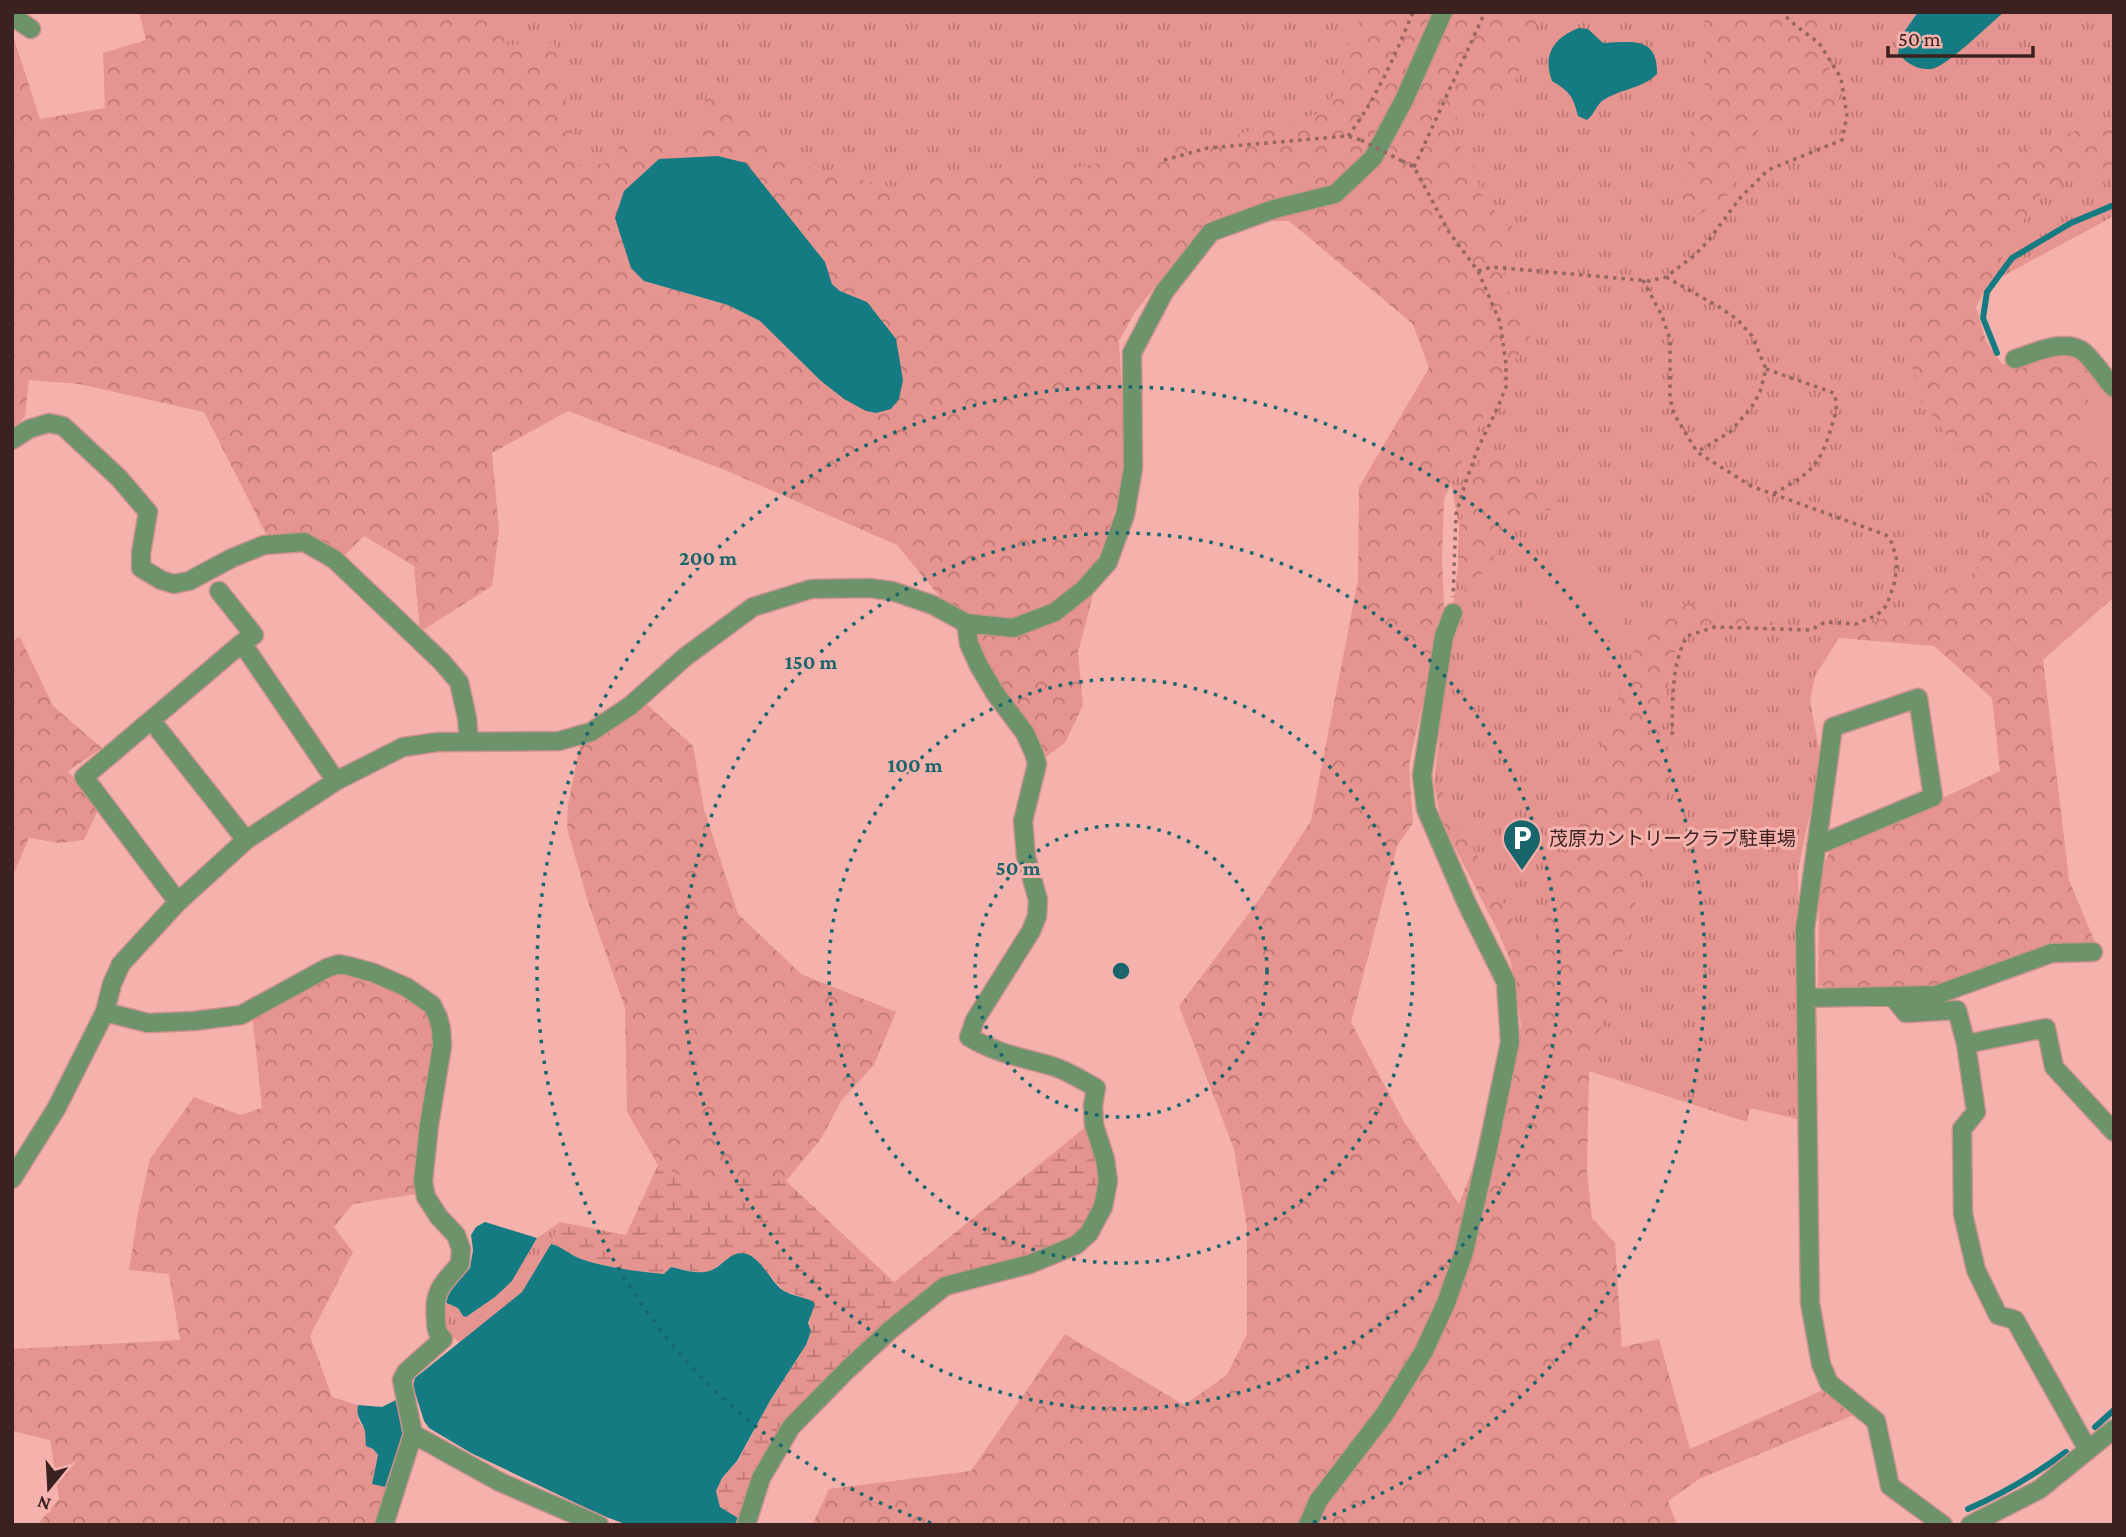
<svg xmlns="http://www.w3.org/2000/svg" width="2126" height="1537" viewBox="0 0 2126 1537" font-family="'Crimson Pro','Noto Sans JP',serif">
	<defs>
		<pattern id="grass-tufts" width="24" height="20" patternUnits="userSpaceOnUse" patternTransform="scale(1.75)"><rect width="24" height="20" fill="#e6948f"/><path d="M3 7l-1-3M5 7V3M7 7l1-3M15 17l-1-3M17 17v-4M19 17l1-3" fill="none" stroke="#bc7874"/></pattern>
		<pattern id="forest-crowns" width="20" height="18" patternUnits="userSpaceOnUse" patternTransform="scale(1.75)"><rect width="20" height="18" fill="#e6948f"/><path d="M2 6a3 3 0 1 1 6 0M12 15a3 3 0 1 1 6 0" fill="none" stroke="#bc7874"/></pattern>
		<pattern id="wetland-marsh" width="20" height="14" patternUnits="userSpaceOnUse" patternTransform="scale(1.75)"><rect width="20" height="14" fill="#e6948f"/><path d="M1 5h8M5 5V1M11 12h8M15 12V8" fill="none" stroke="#bc7874"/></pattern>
	</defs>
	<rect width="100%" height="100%" fill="#f5b2ad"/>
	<path fill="url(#grass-tufts)" d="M453,12H2114V216L1955,302L2049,636L1839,638L1815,676L1810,701L1821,759L1798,871L1802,1120L1750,1108L1747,1122L1589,1071L1441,821L1434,783L1458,563L1459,526L1429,367L1413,324L1290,221L1208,220L620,285Z
		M560,1222L551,1244L522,1292L460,1342L445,1333L442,1301L458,1308L463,1316L466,1317L495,1297L512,1281L537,1238Z"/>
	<path fill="url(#forest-crowns)" fill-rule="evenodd" d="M139,12H503L504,45L554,43L579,166L611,163L620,145L678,139L698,122L712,81L796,164L891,187L987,168L1070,169L1235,135L1321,113L1339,87L1350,34L1367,12H1540L1509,99L1494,115L1472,111L1459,113L1451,133L1475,169L1483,200L1517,231L1501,282L1537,325L1497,389L1444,499L1442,560L1444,609L1409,765L1413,823L1397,846L1351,1022L1403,1120L1459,1204L1517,1052L1521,1025L1511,963L1500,935L1441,821L1434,783L1439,786L1533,956L1632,656L1642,634L1662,616L1685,603L1712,607L1794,627L1706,623L1684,634L1673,656L1658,742L1678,751L1589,1071L1587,1171L1592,1218L1615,1243L1622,1347L1659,1339L1690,1449L1825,1389L1856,1414L1699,1479L1668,1501L1677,1525H812L829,1489L971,1471L1065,1334L1184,1405L1227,1375L1247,1334V1226L1234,1149L1179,1006L1259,900L1311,821L1358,580L1359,487L1429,368L1413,324L1289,221H1208L1135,312L1119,341L1126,466L1078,653L1083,705L1065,743L1043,759L985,664L974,638L897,545L725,470L568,411L492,453L499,530L492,586L420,632L414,566L364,536L343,557L294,533L267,536L204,412L79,384L29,380L25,416L12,432V33L40,119L105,108L103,53L146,40ZM785,211L805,240L825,262L832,284L840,291L867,302L844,399L821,381L760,321L728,305L644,281Z
		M1704,12H1807L1817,20L1839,105L1789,118L1759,130L1737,162L1731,193L1699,215L1680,196L1687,167L1691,128L1707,77Z
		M2114,116V166L2045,188L2015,233L1976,307L1986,341L2002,364L2024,365L2051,357L2081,355L2092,372L2088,401L2078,441L2114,483V597L2043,660L2069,880L2097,947C2028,964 1959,987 1887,991C1865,992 1841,988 1818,986L1819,876L1830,851L2000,771L1992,698L1934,646L1839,638L1942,593L1977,571L1995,523L1980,477L1921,402L1907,344L1898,287V237L1940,203L2016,154Z
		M1484,450L1559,498L1550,510H1533L1522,518L1468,593L1465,591C1448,538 1467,500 1484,450Z
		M20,637L53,706L102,748L68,771L98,810L84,840L60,843L29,838L12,878V641Z
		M643,701L693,746L704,809L738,914L801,974L896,1012L874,1065L841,1101L821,1139L786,1181L749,1178L709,1189L658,1165L627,1112L625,1008L589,905L567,828L568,805L581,740Z
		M344,970L418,998L438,1027L422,1193L353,1204L334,1227L353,1252L310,1336L332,1397L358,1405V1420L365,1430V1442L378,1455L372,1484L389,1488L378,1525H37L59,1499L50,1440L12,1431V1349L180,1340L169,1274L129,1270L138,1213L150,1159L194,1097L240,1115L262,1108L252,1013L309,984Z"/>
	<path fill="url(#wetland-marsh)" d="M1088,1125L1104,1185L1085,1232L1070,1243L945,1280L807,1399L738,1518L720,1507L716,1491L722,1478L738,1461L771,1399L806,1345L812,1301L783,1290L753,1257H729L713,1270L703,1273L671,1267L665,1274C637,1271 608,1268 581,1259C570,1255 563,1247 551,1244L560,1222L626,1235L658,1165L709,1189L749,1177L786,1181L894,1282Z"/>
	<path fill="#e6948f" d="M2092,372L2114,393V483L2078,441L2088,401Z
		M1548,563C1554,564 1559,563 1564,565C1574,569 1618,596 1622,604C1633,625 1613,648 1590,642C1572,637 1545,620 1527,611C1511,592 1530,571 1548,563Z"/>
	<path fill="#157b82" d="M1918,12H2004C1991,23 1944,69 1931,69C1917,70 1906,63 1898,53L1902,35Z
		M1579,28L1588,29L1603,43C1632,42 1658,36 1657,74C1643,88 1622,89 1605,99C1596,104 1595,114 1587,120L1578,116C1573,96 1570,92 1552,81C1542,54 1555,37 1579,28Z
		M718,156L746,163L825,262L832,284L840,291L867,302L896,339L903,380L899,399L891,409L876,413L866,411L844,399L821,381L760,321L728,305L644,281L631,268L615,218L624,191L659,159Z
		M485,1222L537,1238L512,1281L495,1297L466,1317L463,1316L458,1308L442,1301L449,1286L470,1268L473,1250L471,1235L476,1227Z
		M551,1244C563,1247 570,1255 581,1259C608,1268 636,1271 664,1274L671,1267C684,1270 701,1276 714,1269C723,1264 730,1253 742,1253C759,1254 769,1279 781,1289C789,1295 803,1297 812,1301L815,1304L808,1323L811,1331L806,1345L771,1399L737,1461L722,1478L716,1491L720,1507L738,1518L736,1525H628L601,1515L471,1453L429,1428L424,1421L413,1386L415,1378L522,1292Z
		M398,1399L403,1434L385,1487L372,1484L378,1455L373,1449L366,1446C365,1440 366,1433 364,1428C360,1419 356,1416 358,1405L382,1407Z"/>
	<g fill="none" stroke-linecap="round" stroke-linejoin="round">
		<path stroke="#157b82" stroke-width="6" d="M1997,353L1983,318L1987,292L2012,258L2071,223L2114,205
			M2095,1427L2114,1410
			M1968,1509C2005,1493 2033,1476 2066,1452"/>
		<defs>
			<path id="minor" d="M12,16L31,29
				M2015,359C2035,353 2061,339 2081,350C2091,356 2105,379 2114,388
				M12,440L29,429L49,423L63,426L119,478L148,512L141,553V568L161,580L174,584L189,581L232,558L264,545L304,542L334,559L442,662L459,682L467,718L469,741
				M219,591L254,635L242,643
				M159,730L246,840
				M1816,846L1933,797L1918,698L1833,727L1805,929L1810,1303L1821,1364L1829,1383L1876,1421L1890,1486L1943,1525
				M178,902L84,777L242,643L336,781
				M1893,997L1906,1013L1957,1010L1966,1044L1976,1112L1962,1129L1963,1214L1976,1270L1998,1315L2015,1320L2088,1450
				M1806,998L1936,995L2052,953L2093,952
				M105,1012L148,1023L194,1021L241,1015L327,968L339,964L349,966L374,973L406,987L432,1005L438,1017L441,1029L442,1046L429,1125L423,1182L426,1197L439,1217L456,1235L461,1249L460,1264C443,1283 433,1291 436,1318C436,1327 436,1332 443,1339L406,1372L402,1380L413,1434L500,1482L599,1525
				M1966,1044L2046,1028L2054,1067L2114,1132
				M12,1179L56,1109L105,1012L112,984L121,964L178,902L246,840L336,781L403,747L438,742L559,741L591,732L630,706L685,657L753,607L811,589L869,588L892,591L933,605L966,623L1013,628L1055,612L1084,589L1108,562L1125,515L1133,468L1132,353L1164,292L1211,232L1274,209L1335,194L1373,158L1404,100L1443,12
				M384,1525L413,1434
				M746,1525L761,1478L791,1427L847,1370L890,1330L945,1286L1030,1264L1076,1245L1089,1233L1103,1207L1108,1181L1105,1159L1094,1125L1093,1106L1096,1088C1082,1080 1068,1071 1052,1066C1021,1057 997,1054 969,1037L975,1020L1031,931L1037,916L1038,900L1026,857L1023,821L1037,764L1034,753L1025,733L995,693L979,666L969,644L966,623
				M1308,1525L1318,1501L1384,1415L1424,1351L1446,1303L1464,1252L1488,1148L1510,1042L1506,982L1467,904L1426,809L1422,775L1444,636L1453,613
				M1970,1525L2040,1489L2114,1429"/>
		</defs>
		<use href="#minor" stroke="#cc928e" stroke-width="21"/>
		<path stroke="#946664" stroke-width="3.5" stroke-dasharray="3.5 5" stroke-linecap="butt" d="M1348,136C1377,98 1395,55 1413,12
			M1164,160L1208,148L1348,136L1361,140
			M1402,161L1414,167L1449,232L1478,271L1500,322L1506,364V387L1497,409L1478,448L1465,484L1456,514L1453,597
			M1414,167L1485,12
			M1478,271L1492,267L1649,281L1666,277L1695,255L1709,240L1740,198L1768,170L1842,140L1847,116L1841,78L1819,43L1795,25L1781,12
			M1666,277L1719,307L1737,319L1752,336L1766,369L1760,392L1751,408L1730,432L1697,452
			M1643,280L1662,316L1670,339V398L1674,414L1697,452L1751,486L1886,535L1892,543L1897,561L1895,581L1887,605L1877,615L1856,624L1825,622L1811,630L1715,627L1687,636C1670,667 1673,705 1672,740
			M1766,369L1834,393C1838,405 1836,414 1832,425C1819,468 1812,472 1773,494"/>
		<use href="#minor" stroke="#6c936a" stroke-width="18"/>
		<path stroke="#946664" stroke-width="3.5" stroke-dasharray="3.5 5" stroke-linecap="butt" d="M1361,140L1402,161"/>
	</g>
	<g fill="none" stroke="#18666c" stroke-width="3.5" stroke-dasharray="3.5 7">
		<circle cx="1121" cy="971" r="146"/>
		<circle cx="1121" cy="971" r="292"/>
		<circle cx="1121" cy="971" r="438"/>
		<path d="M931 1523A584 584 0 1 1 1311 1523"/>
	</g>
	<defs>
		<symbol id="parking-pin" viewBox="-11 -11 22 30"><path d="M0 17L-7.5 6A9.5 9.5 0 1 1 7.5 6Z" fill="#18666c" stroke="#f5b2ad"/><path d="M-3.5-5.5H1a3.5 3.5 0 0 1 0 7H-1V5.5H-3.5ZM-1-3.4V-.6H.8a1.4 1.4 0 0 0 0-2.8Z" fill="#fff"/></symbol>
	</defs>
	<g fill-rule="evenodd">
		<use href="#parking-pin" x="1500" y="816" width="44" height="60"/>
	</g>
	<g text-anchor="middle" stroke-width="6" stroke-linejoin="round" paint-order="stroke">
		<g font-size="19" fill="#3b2120" stroke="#f5b2ad" text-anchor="start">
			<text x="1549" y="845">茂原カントリークラブ駐車場</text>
		</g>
	</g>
	<circle cx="1121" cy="971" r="10" fill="#18666c" stroke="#f5b2ad" stroke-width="3.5"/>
	<g font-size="21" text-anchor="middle" font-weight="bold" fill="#18666c" stroke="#f5b2ad" stroke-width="6" stroke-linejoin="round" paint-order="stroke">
		<text x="708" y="565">200 m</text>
		<text x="811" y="669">150 m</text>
		<text x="915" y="772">100 m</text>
		<text x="1018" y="875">50 m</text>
	</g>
	<rect width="2126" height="1537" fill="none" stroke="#3b2120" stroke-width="28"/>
	<g transform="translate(49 1488) rotate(198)" stroke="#f5b2ad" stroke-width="5" paint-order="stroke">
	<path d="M0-5L12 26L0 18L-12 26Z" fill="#3b2120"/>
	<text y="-10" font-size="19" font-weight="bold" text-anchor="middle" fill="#3b2120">N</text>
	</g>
	<path d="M1888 46v10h145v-10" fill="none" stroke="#3b2120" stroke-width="3.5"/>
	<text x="1898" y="46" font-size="21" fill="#3b2120" stroke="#f5b2ad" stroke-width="5" paint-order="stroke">50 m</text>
</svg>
